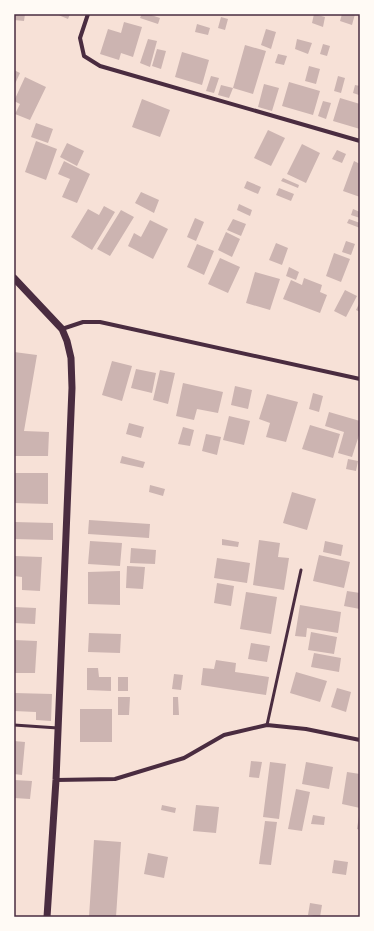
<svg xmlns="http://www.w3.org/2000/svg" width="374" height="931" viewBox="0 0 374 931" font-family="Arial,sans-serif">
	<rect width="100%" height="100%" fill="#f7e1d7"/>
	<path fill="#ccb4b1" d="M14,14H25L24,21L14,20Z
		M56,14H70L68,19Z
		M142,14H148L160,18L158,24L140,18Z
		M314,14L325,17L323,27L312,23Z
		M342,14H355L352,25L340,21Z
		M221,17L228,19L225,30L218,28Z
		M124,22L142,27L133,57L121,53L119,60L100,54L108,29L121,33Z
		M197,24L210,28L208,35L195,32Z
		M266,29L276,32L271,49L261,45Z
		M148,39L157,41L150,67L140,63Z
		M297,39L312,43L308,54L295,49Z
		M323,44L330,46L327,56L320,54Z
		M245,45L266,51L253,94L233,88Z
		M157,49L166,51L161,69L152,66Z
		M182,52L209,60L202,85L175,77Z
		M278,54L287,56L284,65L275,63Z
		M309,66L320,69L316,84L305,81Z
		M14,70L20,73L14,86Z
		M211,76L219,78L214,93L206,91Z
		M338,76L345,78L341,93L334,91Z
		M25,77L46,87L30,120L15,114L20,104L14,101Z
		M289,82L320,91L313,115L282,106Z
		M264,84L279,88L272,111L258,107Z
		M221,85L233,88L229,98L218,95Z
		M355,85L360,86L359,95L353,93Z
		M340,98L360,104V129L333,121Z
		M142,99L170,110L160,137L132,127Z
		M323,101L331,103L326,119L318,116Z
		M36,123L53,129L48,143L31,137Z
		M268,130L285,138L271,166L254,158Z
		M36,141L57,149L46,180L25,172Z
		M67,143L84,151L77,166L60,157Z
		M302,144L320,153L306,183L287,174Z
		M337,150L346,154L342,163L332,159Z
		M64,161L90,174L77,203L62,197L70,179L58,174Z
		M354,161L360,164V197L343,191Z
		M283,178L299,185L298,188L281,181Z
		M247,181L261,187L258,194L244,188Z
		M279,188L294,194L291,201L276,195Z
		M141,192L159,200L154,213L135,203Z
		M239,204L252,210L250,216L237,210Z
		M104,206L115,212L92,250L71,237L88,209L99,215Z
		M353,209L360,212V218L351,215Z
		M121,210L134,217L110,256L97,249Z
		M195,218L204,222L196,241L187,237Z
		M233,219L246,224L241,236L227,230Z
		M349,219L360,223V228L347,223Z
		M150,220L168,229L153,259L128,246L134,233L141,237Z
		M226,232L240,239L232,257L218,250Z
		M346,241L355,244L351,255L342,252Z
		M276,243L288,248L282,265L269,260Z
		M197,244L214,251L204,275L187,267Z
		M334,253L350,259L341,282L326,276Z
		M220,258L240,267L228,293L208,284Z
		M289,267L299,272L296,280L286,276Z
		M255,272L280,279L270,310L246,303Z
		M304,278L322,285L320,292L327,295L320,313L283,299L291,280L302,285Z
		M345,290L357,296L346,317L334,311Z
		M360,302V312L356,310Z
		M14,352L37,355L24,431L49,432L48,456H14Z
		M112,361L132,366L122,401L102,395Z
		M136,369L156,373L152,393L131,388Z
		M160,370L175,373L168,404L153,400Z
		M183,383L223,392L218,413L197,409L194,420L176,416Z
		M235,386L252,390L248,409L231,405Z
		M313,393L323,396L319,412L309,409Z
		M267,394L298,402L286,442L266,437L270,423L259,419Z
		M329,412L360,421V432L352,457L338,453L344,432L325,426Z
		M229,416L250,421L244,445L223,440Z
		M129,423L144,427L141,438L126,434Z
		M310,425L340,434L333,458L302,449Z
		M183,427L194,430L190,446L178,444Z
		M206,434L221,437L217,455L202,451Z
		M122,456L145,462L143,468L120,463Z
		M348,459L358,461L356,471L346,469Z
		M14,473H48V504L14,503Z
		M150,485L165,489L163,496L149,492Z
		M292,492L316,499L307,530L283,523Z
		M89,520L150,524L149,538L88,534Z
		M14,522L53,523V540L14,539Z
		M222,539L239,542L238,547L222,545Z
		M259,540L280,543L278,557L289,558L284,590L253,585Z
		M90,541L122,543L120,566L88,564Z
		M325,541L343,545L341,556L323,552Z
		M131,548L156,550L155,564L130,563Z
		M319,555L350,562L344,588L313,581Z
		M14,556L42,557L40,591L22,590V577L14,576Z
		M217,558L250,563L247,583L214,578Z
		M127,566L145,567L143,589L126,588Z
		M120,571V605L88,604V572Z
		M217,583L234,586L231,606L214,603Z
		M347,591L360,593V609L344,606Z
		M246,592L277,597L271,634L240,629Z
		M300,605L341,612L338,633L307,628L306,637L295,636Z
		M14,607L36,608L35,624L14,623Z
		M311,632L337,637L334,654L308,650Z
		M89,633L121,634L120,653L88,652Z
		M14,640L37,641L35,673H14Z
		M251,643L270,646L267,662L248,659Z
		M314,653L341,658L339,672L311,667Z
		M216,660L236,663L235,672L269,677L266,695L201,685L203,668L214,669Z
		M87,668H98L99,677H111V691L87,690Z
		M296,672L327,681L320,702L290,693Z
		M174,674L183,675L181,690L172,689Z
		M118,677H128V691H118Z
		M337,688L351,692L346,712L331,707Z
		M14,693L52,694L51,721L36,720V712L14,711Z
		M118,697H130L129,715H118Z
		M173,697H178L179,715H173Z
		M80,709H112V742H80Z
		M14,741L25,742L22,775L14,774Z
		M251,761L262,762L259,778L249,777Z
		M270,762L286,764L279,819L263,817Z
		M306,762L333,767L329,789L302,784Z
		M347,772L360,774V808L342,804Z
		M14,780L32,781L30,799L14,798Z
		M296,789L310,792L302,831L288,829Z
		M162,805L176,808L175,813L161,810Z
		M196,805L219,807L216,833L193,831Z
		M313,815L325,817L324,825L311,824Z
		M359,816H360V830L357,829Z
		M265,821L277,822L271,865L259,864Z
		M94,840L121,842L116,917H89Z
		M148,853L168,857L164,878L144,874Z
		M334,860L348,862L346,875L332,873Z
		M310,903L322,905L320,917L308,915Z"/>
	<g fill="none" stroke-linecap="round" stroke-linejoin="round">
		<path stroke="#4a2c40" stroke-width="3" d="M14,725L58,728
			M267,725L301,570"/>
		<path stroke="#4a2c40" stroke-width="4" d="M88,14L80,38L84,56L100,66L360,141
			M62,329L83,322H100L360,379
			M56,780L115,779L184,758L224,735L267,725L306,729L360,740"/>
		<path stroke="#4a2c40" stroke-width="7" d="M14,278L62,329L67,341L71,358L72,388L56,780L47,917"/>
	</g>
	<rect width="374" height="931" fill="none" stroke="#fffaf5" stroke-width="30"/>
	<rect x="15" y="15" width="344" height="901" fill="none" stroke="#4a2c40" stroke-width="1.5"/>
</svg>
